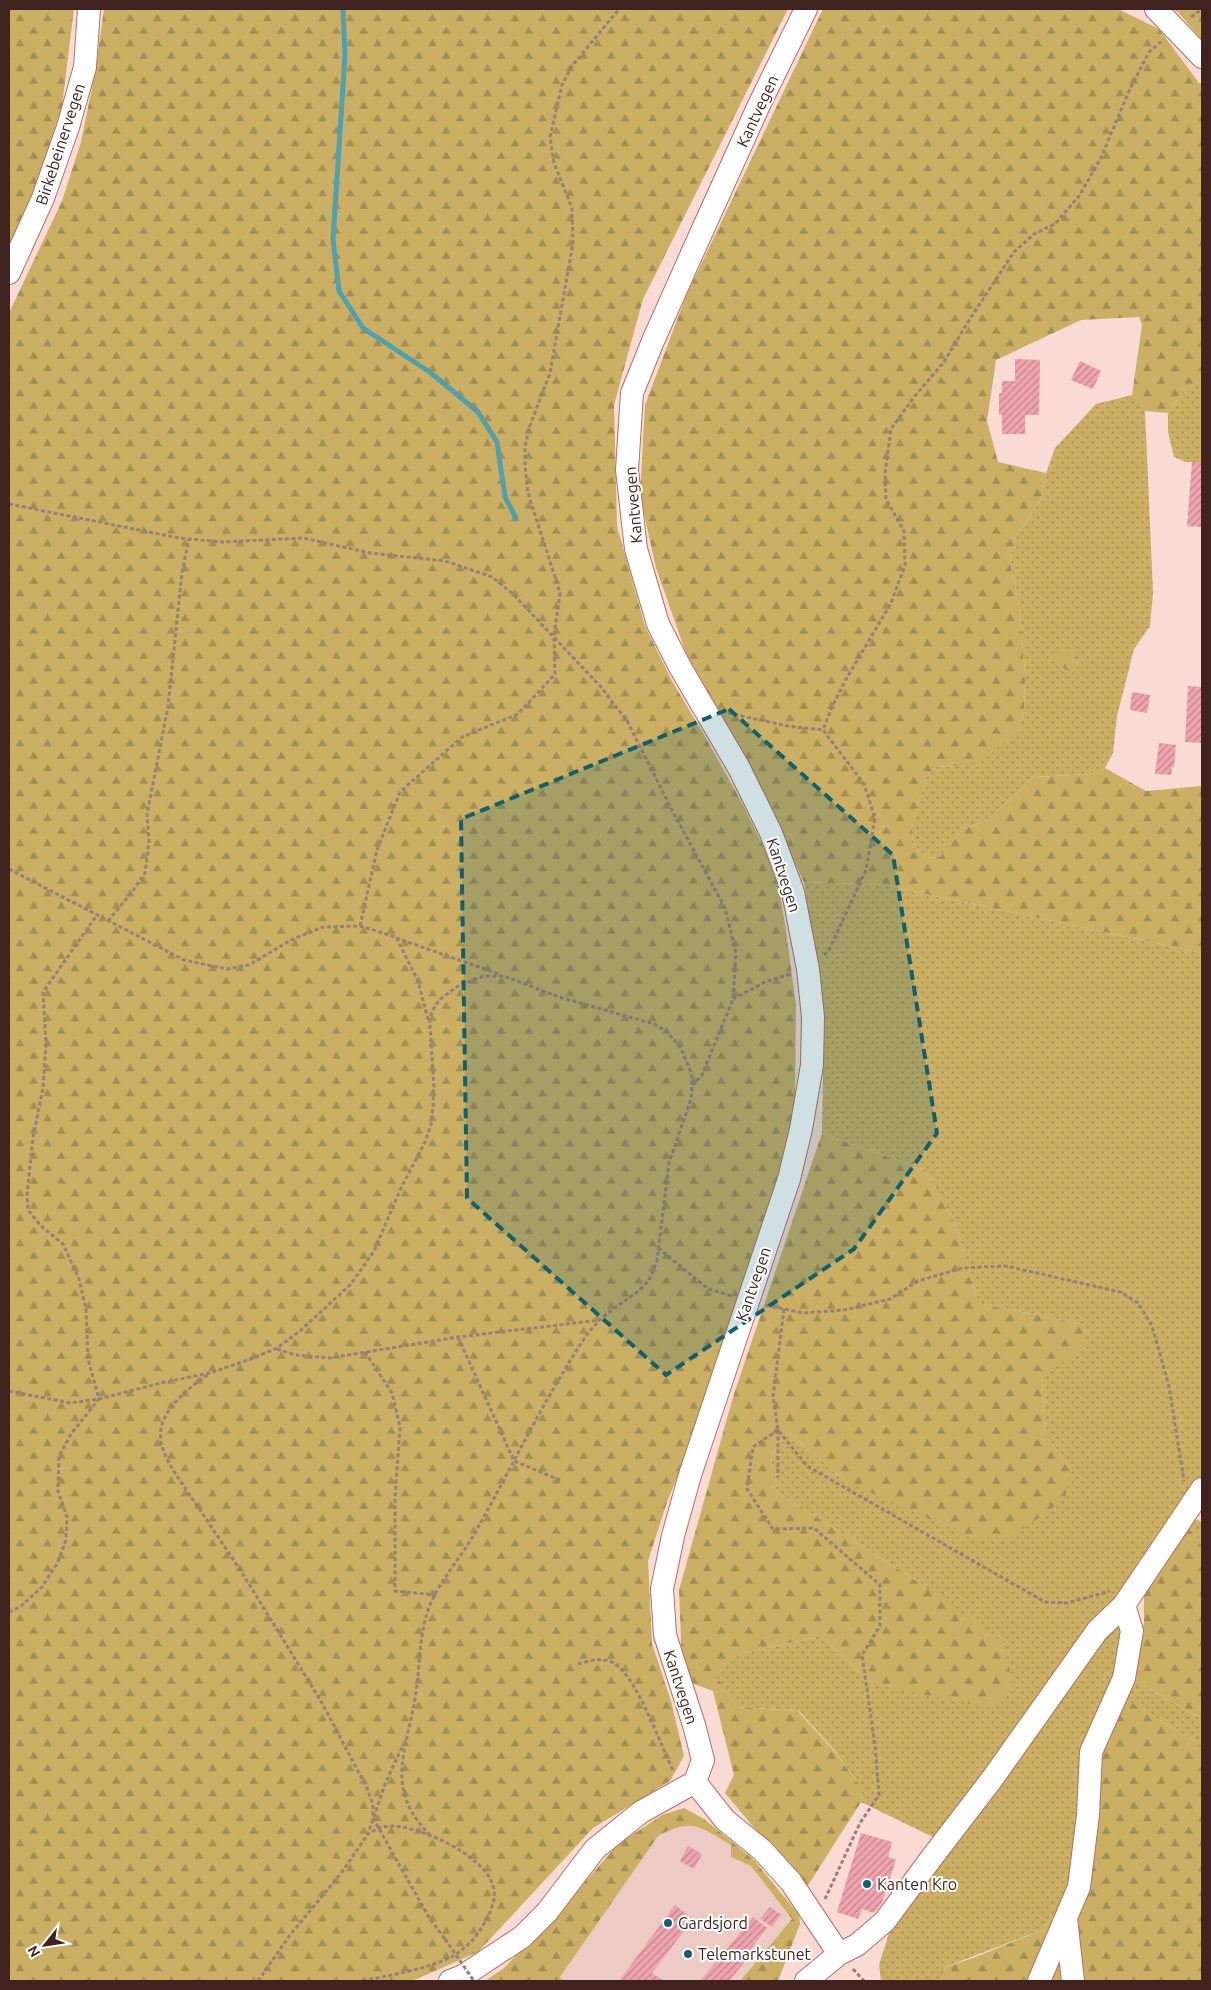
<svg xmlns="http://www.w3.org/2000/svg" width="1211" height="1990" viewBox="0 0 1211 1990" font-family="Ubuntu,sans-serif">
	<defs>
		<pattern id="grass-dots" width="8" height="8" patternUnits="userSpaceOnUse" patternTransform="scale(1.25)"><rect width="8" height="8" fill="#caaf65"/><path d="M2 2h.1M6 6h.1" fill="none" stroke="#a58e53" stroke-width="1.8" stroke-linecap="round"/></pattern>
		<pattern id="forest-firs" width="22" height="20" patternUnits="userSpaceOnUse" patternTransform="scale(1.25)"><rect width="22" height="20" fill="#caaf65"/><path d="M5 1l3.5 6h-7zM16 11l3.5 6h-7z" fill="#a58e53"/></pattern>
		<pattern id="building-hatch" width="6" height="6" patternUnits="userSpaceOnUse" patternTransform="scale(1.25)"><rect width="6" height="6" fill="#eea3ae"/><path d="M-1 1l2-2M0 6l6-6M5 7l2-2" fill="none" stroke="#c2848d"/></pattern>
	</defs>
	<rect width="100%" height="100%" fill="#f9dad4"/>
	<path fill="#edcac4" d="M683,1825L701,1827L731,1845V1857L751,1866L792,1919L740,1981H563L560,1977L658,1836L675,1827Z"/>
	<path fill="url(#grass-dots)" d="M1202,381V462H1185L1174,457L1168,432V413L1185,389Z
		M1132,395L1141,401L1145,411L1153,593L1150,626L1134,649L1117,716L1113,753L1105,768L1089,774L1034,777L986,821L963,829L939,858L926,857L912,843L913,821L926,778L936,767L958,766L1018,730L1024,713L1025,676L1020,610L1010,562L1016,535L1029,519L1042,497L1046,473L1055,448L1096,404Z
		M804,882L884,885L1202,953V1481L1126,1593L935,1838L861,1802L862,1788L834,1750L799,1711L737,1707L714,1674L739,1654L821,1636L873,1684L915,1580L774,1490L771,1457L788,1432L844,1480L1071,1469L1045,1435L1042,1374L1086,1325L978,1303L957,1227L925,1170L822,1133L824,1018Z
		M1195,1519L1202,1522V1546L1193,1531L1182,1528Z
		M1119,1623L1124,1627L1075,1879L1057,1911L1042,1930L945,1967L942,1981H881L879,1965L890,1930L1071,1676Z
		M1131,1678L1202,1719V1746L1124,1698Z"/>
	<path fill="url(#forest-firs)" d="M9,9H74L62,106L24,225L9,254Z
		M104,9H788L643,299L614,405L617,526L645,626L672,681L703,733L742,803L765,850L779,889L786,931L796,1005L795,1100L787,1148L695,1434L667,1502L648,1561L652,1644L671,1701L684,1756L670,1781L593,1828L478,1952L412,1981H9V313L62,201L81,142L95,73Z
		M823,9H1118L1159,29L1199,83L1202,84V381L1185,389L1168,413L1145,411L1141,401L1132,395L1142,325L1139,317L1081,320L996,360L987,421L998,462L1046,473L1042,497L1029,519L1016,535L1010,562L1020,610L1025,676L1024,713L1018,730L984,760L958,766L936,767L926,778L913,821L912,843L926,857L939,858L963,829L986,821L1034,777L1089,774L1105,768L1146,791L1202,786V953L884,885L804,882L752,772L686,653L656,568L640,496L645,405L686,296Z
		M1173,9H1202V40L1178,12Z
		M1059,649L1074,651L1079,665L1072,673L1060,666L1054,656Z
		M822,1133L925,1170L957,1227L978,1303L1086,1325L1087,1347L1042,1375L1045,1435L1071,1469L1065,1499L1010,1538H971L844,1480L788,1432L771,1457L774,1490L915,1580L1004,1643L1013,1686L990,1708L873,1684L821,1636L739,1654L715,1674L737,1707L798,1711L834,1751L862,1788L861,1802L807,1887L790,1871L725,1793L734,1775L713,1691L689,1682L682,1664L679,1590L733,1397Z
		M1182,1528L1193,1531L1202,1546V1719L1131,1678L1144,1623V1587Z
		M1124,1698L1202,1746V1981H942L945,1967L973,1958L1042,1930L1057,1911L1078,1907L1100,1753Z
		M684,1808L704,1819L754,1860L799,1915L800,1924L778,1981H740L792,1919L751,1866L731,1857V1845C700,1827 693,1817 658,1836L560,1977L563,1981H485L504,1968L565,1905L617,1845L662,1815Z"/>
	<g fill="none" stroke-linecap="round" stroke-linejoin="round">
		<path stroke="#51a0ac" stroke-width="5" d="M343,9L345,55L333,239L339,291L363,328L431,373L478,412L497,442L505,497L516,518"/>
	</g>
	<path fill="url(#building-hatch)" d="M1015,359L1040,360L1039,415H1025V434H1002V415H999V393H1002V381H1015Z
		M1080,361L1101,371L1093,389L1071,380Z
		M1192,462H1202V527L1187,526Z
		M1188,686L1202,687V743L1185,742Z
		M1132,692L1150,695L1147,713L1130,710Z
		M1159,743L1176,745L1174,767H1172L1171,775L1155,774Z
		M861,1833L892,1842L888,1857L896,1860L882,1903L874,1913L862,1909L858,1919L837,1912Z
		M688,1846L702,1854L694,1869L680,1861Z
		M675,1905L693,1919L652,1973L664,1981H619Z
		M770,1907L781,1915L772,1927L760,1919Z
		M753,1917L767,1928L745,1957L747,1959L729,1981H700Z"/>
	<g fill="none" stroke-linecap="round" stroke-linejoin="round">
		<defs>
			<path id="minor" d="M1156,9L1202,57
				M9,273L43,198L68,127L85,67L89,9
				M695,1782L725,1820L762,1850L791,1882L839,1954L806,1981
				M1066,1918L1073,1981
				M839,1954L857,1945L885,1921L933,1856L992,1779L1097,1631L1124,1605L1202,1489
				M450,1981L463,1976L522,1937L547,1912L595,1849L641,1812L695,1782L703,1760L694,1725L665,1635L662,1589L673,1536L690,1475L789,1179L801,1129L812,1065L813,1017L808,969L793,892L771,833L739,768L680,667L658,624L636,549L627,470L632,393L653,341L698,240L759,105L806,9
				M1039,1981L1079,1887L1088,1815L1091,1752L1124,1678L1132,1631L1124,1605"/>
		</defs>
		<use href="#minor" stroke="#b46f64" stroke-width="24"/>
		<path stroke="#9c7e79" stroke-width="3" stroke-dasharray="4 2.5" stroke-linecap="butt" d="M1191,17L1202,9
			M9,504L179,538L222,542L303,538L370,553L445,561L492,577L513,594L601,687L627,721L674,814L725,908L736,953L733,999L702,1075L693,1085
			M728,713L788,726L823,730
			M9,869L184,960L227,969L249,965L291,940L323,927L360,926L396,937L418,981L429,1023
			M108,921L132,892L145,873L149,842L147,814L168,707L182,572L189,539
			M360,926L377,850L400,792L462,737L518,714L555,674L554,636L560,593L528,493L525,465V447L529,428L550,373L573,243L572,208L554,163L550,137L562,85L572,66L619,9
			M396,938L499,974
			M824,955L829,950L866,870L875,818L864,784L823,730L832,707L845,681L891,603L905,565L904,531L886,499L885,473L891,429L914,397L944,362L966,325L1014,252L1034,234L1055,224L1079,196L1101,158L1129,91L1149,52L1161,42
			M733,999L767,981L791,974
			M658,1248L707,1288L731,1296
			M766,1305L803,1313L844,1310L890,1299L918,1281L962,1268L1006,1266L1120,1292L1138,1303L1152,1326L1169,1386L1184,1481
			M784,1309L773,1396L778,1430L807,1466L1045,1602L1067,1603L1110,1591
			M458,1337L514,1461L560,1480
			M277,1349L295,1355L330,1358L458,1337L600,1320
			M365,1352L392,1393L400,1427L395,1498V1591L436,1595
			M207,1375C187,1390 156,1412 161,1442C163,1452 168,1461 173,1470L241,1571L322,1703L367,1788L373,1805V1818L406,1877L430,1919L445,1939
			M9,1391L70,1403L99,1399L165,1382L210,1373L251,1359L277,1348L301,1330L351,1284L374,1251L401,1188L425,1142L431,1125L433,1107L434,1087L430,1027V1017L434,1008L439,1000L458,986L484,976H504L559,997L654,1024L666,1031L681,1048L691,1072L692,1086L691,1099L669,1163L657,1261C654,1268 652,1275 648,1281C641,1291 628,1298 619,1305C606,1313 595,1324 586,1336C544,1399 512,1467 475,1533C460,1559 438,1582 428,1610C419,1637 420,1665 416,1692C408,1749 382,1788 431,1836
			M778,1430L753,1447L747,1489L773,1529L814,1528L880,1585V1626L862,1655L875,1745L879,1795L860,1823L825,1899
			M778,1430V1477
			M9,1612L20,1607L42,1587L58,1562L66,1540L67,1517L58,1491L59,1456L71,1434L99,1399L88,1359L86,1309L79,1279L63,1244L40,1225L28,1210L27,1194L33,1138L43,1088L46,1044L43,992L97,915
			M578,1664C588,1661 599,1658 609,1661C635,1668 661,1748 674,1772
			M853,1969L864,1981
			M258,1981L290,1935L342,1872L368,1834L385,1784L403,1745
			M363,1981C389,1975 428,1969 451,1957C466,1949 477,1937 485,1922C491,1911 497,1898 493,1886C485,1855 418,1825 389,1826C380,1827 375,1830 368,1834"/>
		<use href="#minor" stroke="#fff" stroke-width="22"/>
		<path stroke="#9c7e79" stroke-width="3" stroke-dasharray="4 2.5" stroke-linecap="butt" d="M445,1939L474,1981"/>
	</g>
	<path fill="#13606c" fill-opacity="0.2" stroke="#13606c" stroke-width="4" stroke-dasharray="10 6" stroke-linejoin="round" d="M729,709L893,855L937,1133L854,1249L666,1375L467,1198L461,819Z"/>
	<g fill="#13606c" stroke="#fff" stroke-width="2">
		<circle cx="867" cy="1884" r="5"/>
		<circle cx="668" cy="1923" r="5"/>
		<circle cx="688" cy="1954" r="5"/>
	</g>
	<g text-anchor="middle" stroke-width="4" stroke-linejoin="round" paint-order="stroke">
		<g font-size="16" fill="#40231e" stroke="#fff">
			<text transform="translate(757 111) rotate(-65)" y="6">Kantvegen</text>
			<text transform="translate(60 144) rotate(-72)" y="6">Birkebeinervegen</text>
			<text transform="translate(633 505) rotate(-95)" y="6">Kantvegen</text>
			<text transform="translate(784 875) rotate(72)" y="6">Kantvegen</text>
			<text transform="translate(753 1284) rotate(-71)" y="6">Kantvegen</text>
			<text transform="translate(681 1687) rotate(72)" y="6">Kantvegen</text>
		</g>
		<g font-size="16" fill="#40231e" stroke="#fff" text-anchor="start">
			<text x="877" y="1890">Kanten Kro</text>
			<text x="678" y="1929">Gardsjord</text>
			<text x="698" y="1960">Telemarkstunet</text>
		</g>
	</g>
	<rect width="1211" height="1990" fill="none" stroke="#40231e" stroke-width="20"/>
	<g transform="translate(45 1945) rotate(240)" stroke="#ffffff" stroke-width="4" paint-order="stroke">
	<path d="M0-4L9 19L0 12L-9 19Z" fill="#40231e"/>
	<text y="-8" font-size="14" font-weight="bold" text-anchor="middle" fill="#40231e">N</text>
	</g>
</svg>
